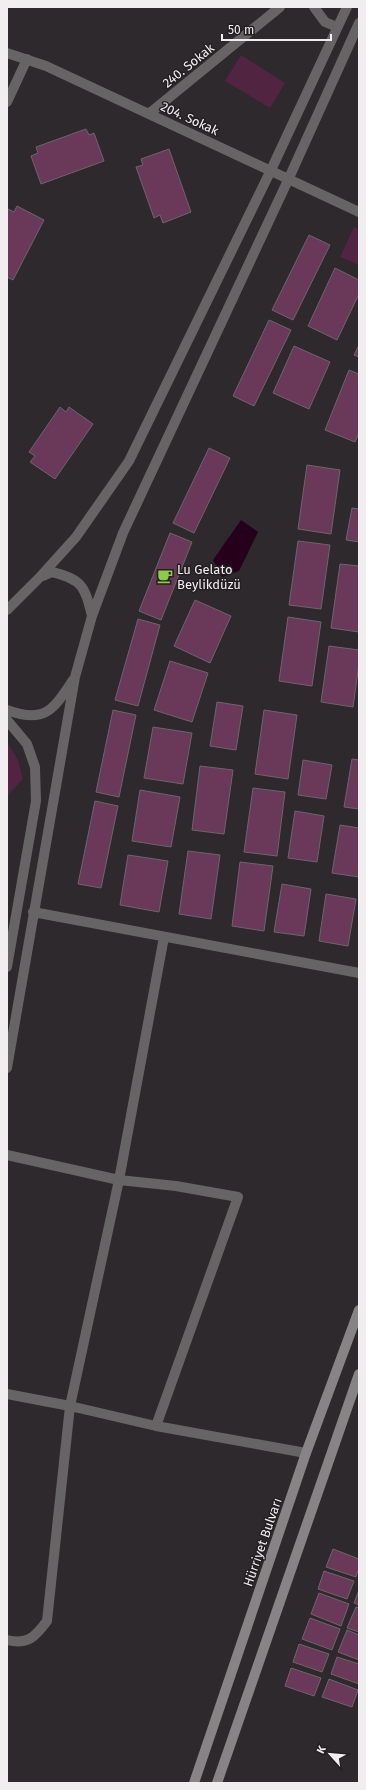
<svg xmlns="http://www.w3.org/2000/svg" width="366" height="1790" viewBox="0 0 366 1790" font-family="'Fira Sans',sans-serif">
	<rect width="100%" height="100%" fill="#2d292c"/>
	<path fill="#512442" d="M241,55L285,83L270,108L225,81Z
		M354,227L359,229V265L340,257Z
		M7,742L18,760L23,779L9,794L7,798Z"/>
	<path fill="#26001b" d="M241,520L258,532L239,571L222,577L213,560Z"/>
	<path fill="#6a3959" stroke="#6b6668" d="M86,129L89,135L94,133L104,161L41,184L31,156L38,153L36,147Z
		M169,149L191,212L163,223L160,215L154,218L136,167L143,165L141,159Z
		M17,206L44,220L13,280L7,277V211L8,209L14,212Z
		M309,235L330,245L293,320L272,310Z
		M335,268L359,280V294L337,340L308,326Z
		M269,320L291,330L254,406L233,396Z
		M359,345V357L354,355Z
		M294,346L330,362L309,409L273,393Z
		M349,370L359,374V433L355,442L325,430Z
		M60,407L66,412L69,407L93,424L55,479L30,462L35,456L29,452Z
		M209,448L230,458L194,533L173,523Z
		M307,465L340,470L331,534L298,529Z
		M352,508L359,509V542L346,540Z
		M170,533L192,542L161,620L139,611Z
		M298,541L330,545L321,609L289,605Z
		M340,564L359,566V632L331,628Z
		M195,600L231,616L210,663L174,646Z
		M288,617L321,622L312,686L279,681Z
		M138,619L160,625L138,706L115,700Z
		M329,646L359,650V664L353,707L321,702Z
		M170,661L208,673L192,722L154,710Z
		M217,702L243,706L236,750L210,746Z
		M113,710L136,715L119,797L96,792Z
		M264,710L297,715L288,779L255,774Z
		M153,727L192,733L183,784L144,778Z
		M352,759L359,760V809L344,807Z
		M303,760L332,765L326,799L298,795Z
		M200,766L233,770L224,834L192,830Z
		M253,788L285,792L277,856L244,852Z
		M140,790L180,797L171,847L132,841Z
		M95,801L118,806L101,888L78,884Z
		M295,811L324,816L317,862L288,858Z
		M340,825L359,828V877L332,873Z
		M188,851L220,855L211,919L179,914Z
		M128,855L168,861L159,912L120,905Z
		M240,862L273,866L264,931L232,926Z
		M282,884L311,889L304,936L274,932Z
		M326,894L356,899L348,946L319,941Z
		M333,1549L359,1559V1568L356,1577L326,1567Z
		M324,1571L354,1581L347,1599L318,1589Z
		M359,1590V1605L354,1603Z
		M319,1593L349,1604L341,1626L311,1614Z
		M356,1607L359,1608V1632L347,1628Z
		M310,1618L340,1629L332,1650L302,1639Z
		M347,1630L359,1635V1660L338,1652Z
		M299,1644L329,1654L322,1672L293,1662Z
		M337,1657L359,1664V1684L331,1674Z
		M291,1668L321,1678L314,1696L285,1686Z
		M329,1679L358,1690L352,1707L322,1697Z"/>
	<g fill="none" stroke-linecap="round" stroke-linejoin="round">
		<path stroke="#666465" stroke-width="10" d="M314,7L325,22L337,27
			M7,102L27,59
			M150,113L280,7
			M33,912L359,973
			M7,1155L119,1180L70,1406L47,1621C35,1637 28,1645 7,1640
			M7,1394L70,1406L156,1426L306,1453
			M156,1426L238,1197L176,1186L119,1180L164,937"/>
		<path stroke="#666465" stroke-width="10" d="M7,53L46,66L359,212
			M43,576L52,572C83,579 85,588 92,616
			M7,610L39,578L76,537L129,461L271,170L347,7
			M7,710C45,724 53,710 73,680
			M7,720L27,744L35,767L36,801L7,967
			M7,1068L75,677L92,616L123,533L289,178L359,23"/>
		<path stroke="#878486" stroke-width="10" d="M194,1783L306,1453L359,1310
			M217,1783L359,1374"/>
	</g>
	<defs>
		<symbol id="cafe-bare" viewBox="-9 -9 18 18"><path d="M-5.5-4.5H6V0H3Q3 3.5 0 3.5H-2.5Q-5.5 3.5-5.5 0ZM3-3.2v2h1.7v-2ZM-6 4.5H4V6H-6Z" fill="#8bce46" stroke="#241f22" stroke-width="2.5" paint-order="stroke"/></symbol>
	</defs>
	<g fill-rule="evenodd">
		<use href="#cafe-bare" x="154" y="565" width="22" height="22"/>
	</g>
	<g text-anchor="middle" stroke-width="3" stroke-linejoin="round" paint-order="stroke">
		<g font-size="13" fill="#f1eef0" stroke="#241f22">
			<text transform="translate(188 65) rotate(-39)" y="5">240. Sokak</text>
			<text transform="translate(190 118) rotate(25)" y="5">204. Sokak</text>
			<text transform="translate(262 1542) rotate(-71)" y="5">Hürriyet Bulvarı</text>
		</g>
		<g font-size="13" fill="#f1eef0" stroke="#241f22" text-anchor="start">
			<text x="177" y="574">Lu Gelato<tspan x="177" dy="15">Beylikdüzü</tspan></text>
		</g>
	</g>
	<rect width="366" height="1790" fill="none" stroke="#f1eef0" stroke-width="16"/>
	<g transform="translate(330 1754) rotate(297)" stroke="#241f22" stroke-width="3" paint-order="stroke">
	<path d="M0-3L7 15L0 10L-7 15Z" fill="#f1eef0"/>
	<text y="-6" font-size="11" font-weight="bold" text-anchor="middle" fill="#f1eef0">K</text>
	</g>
	<path d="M222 34v6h109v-6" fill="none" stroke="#f1eef0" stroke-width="2"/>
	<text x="228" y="34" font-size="12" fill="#f1eef0" stroke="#241f22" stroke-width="3" paint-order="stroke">50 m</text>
</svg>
